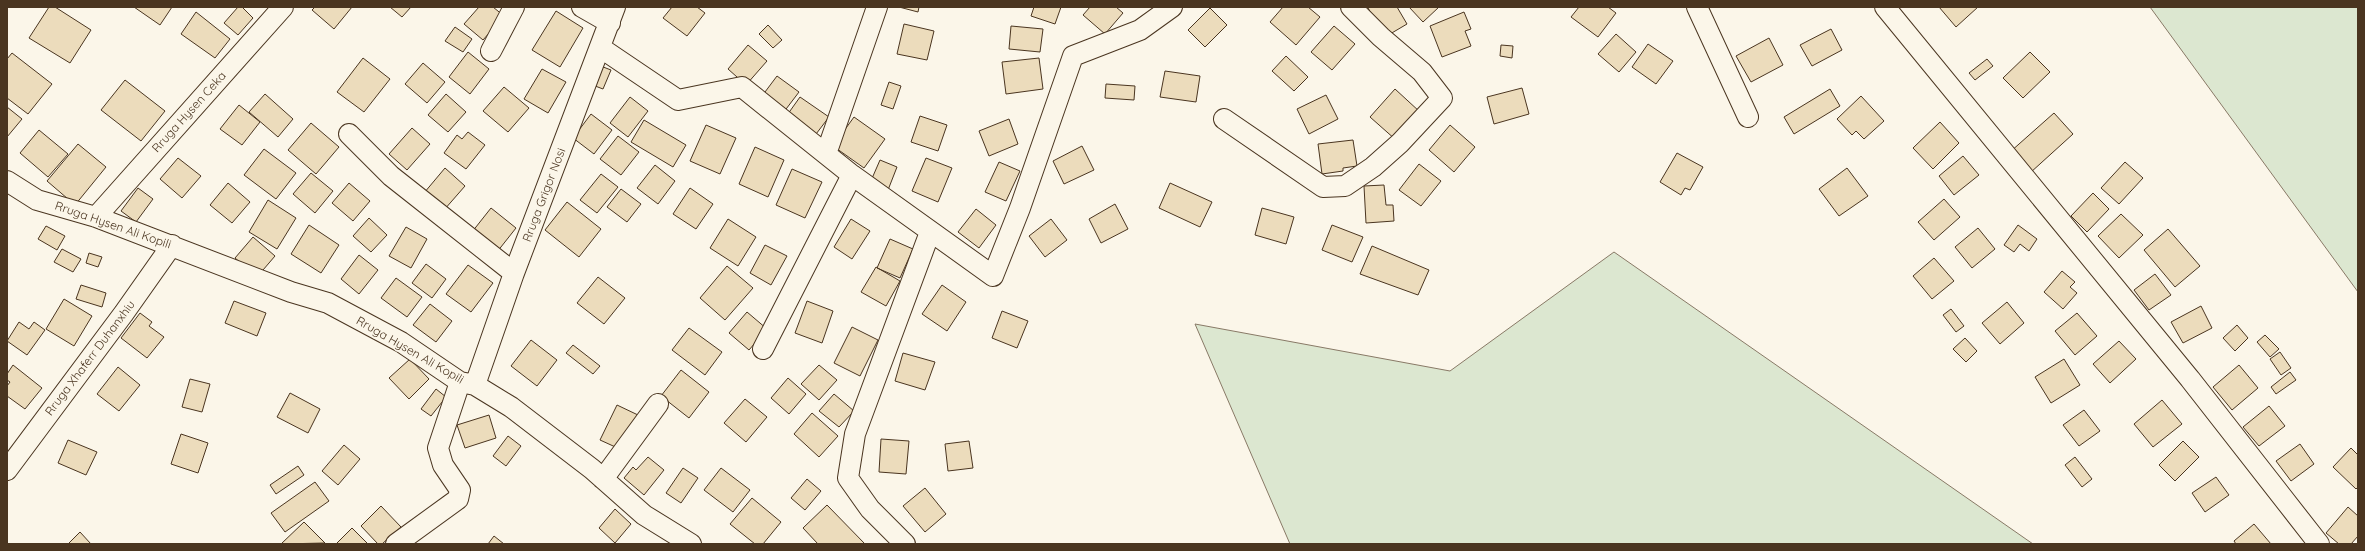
<svg xmlns="http://www.w3.org/2000/svg" width="2365" height="551" viewBox="0 0 2365 551" font-family="Quicksand,sans-serif">
	<rect width="100%" height="100%" fill="#fbf6e9"/>
	<path fill="#dce7d0" stroke="#887966" d="M2150,7H2358V292Z
		M1614,252L2033,544H1290L1195,324L1450,371Z"/>
	<path fill="#ecdcbc" stroke="#4a3520" d="M49,7H55L91,30L70,63L29,38Z
		M134,7H172L160,25Z
		M238,7H242L253,18L238,35L224,23Z
		M315,7H352L334,29L312,10Z
		M390,7H411L402,17Z
		M479,7H493L504,16L483,40L464,24Z
		M672,7H697L705,13L687,36L663,18Z
		M899,7H919L918,12Z
		M1034,7H1061L1055,24L1031,16Z
		M1090,7H1116L1123,13L1105,34L1083,15Z
		M1283,7H1308L1320,17L1296,45L1270,22Z
		M1369,7H1397L1407,24L1385,37L1368,8Z
		M1409,7H1439L1423,22Z
		M1579,7H1608L1616,13L1598,37L1571,17Z
		M1939,7H1978L1956,27Z
		M1210,8L1227,25L1205,47L1188,30Z
		M556,11L583,28L560,67L532,50Z
		M196,12L230,39L215,58L181,34Z
		M1464,12L1471,29L1465,31L1471,46L1442,57L1430,26Z
		M904,24L934,31L927,60L897,54Z
		M768,25L782,40L773,48L759,34Z
		M1011,26L1043,29L1040,52L1009,49Z
		M1334,26L1355,44L1332,70L1311,52Z
		M455,27L472,39L463,52L445,41Z
		M1831,29L1842,50L1812,66L1800,45Z
		M1616,34L1636,52L1619,72L1598,54Z
		M1769,38L1783,65L1751,82L1736,56Z
		M1648,44L1673,61L1656,84L1632,67Z
		M748,45L767,61L746,85L728,69Z
		M1501,45L1513,46L1512,58L1500,56Z
		M468,52L489,69L470,94L449,77Z
		M2030,52L2050,72L2023,98L2003,78Z
		M12,53L52,84L28,114L7,98V59Z
		M1286,56L1308,77L1294,91L1272,71Z
		M363,58L390,79L364,112L337,92Z
		M1039,58L1043,89L1006,94L1002,62Z
		M1987,59L1993,66L1975,80L1969,73Z
		M423,63L445,82L427,103L405,84Z
		M598,65L611,70L603,89L590,84Z
		M542,69L566,82L548,113L524,99Z
		M1165,71L1200,76L1196,102L1160,97Z
		M777,76L799,92L780,117L759,100Z
		M125,80L165,111L141,141L101,110Z
		M889,82L901,86L893,109L881,105Z
		M1106,84L1135,86L1134,100L1105,98Z
		M504,87L529,108L508,132L483,111Z
		M1522,88L1529,114L1494,124L1487,97Z
		M1395,89L1420,112L1396,140L1370,117Z
		M1830,89L1840,106L1794,134L1784,117Z
		M265,94L293,119L278,137L249,112Z
		M446,94L466,112L448,132L428,115Z
		M1326,95L1338,119L1309,134L1297,109Z
		M1861,96L1884,121L1864,139L1856,131L1852,135L1837,119Z
		M630,97L648,111L628,137L610,123Z
		M800,97L829,117L813,138L785,118Z
		M239,105L260,122L242,145L220,129Z
		M7,107L22,119L7,137Z
		M2054,113L2073,134L2030,173L2010,152Z
		M591,114L612,130L594,154L573,138Z
		M920,116L947,125L938,151L911,142Z
		M854,117L885,139L864,168L833,146Z
		M1009,119L1018,144L989,156L979,131Z
		M644,120L686,145L673,167L631,142Z
		M1940,122L1959,143L1933,169L1913,148Z
		M311,123L339,147L316,174L288,150Z
		M706,125L736,138L720,174L690,161Z
		M1450,125L1475,147L1454,172L1429,150Z
		M412,128L430,144L407,170L389,154Z
		M39,130L68,154L48,177L20,153Z
		M468,132L485,145L466,169L444,153L457,135L462,139Z
		M618,136L639,152L621,175L600,159Z
		M1353,140L1357,166L1343,168V171L1322,174L1318,144Z
		M78,144L106,167L75,205L47,181Z
		M1082,146L1094,170L1064,184L1053,161Z
		M755,147L784,160L768,197L739,184Z
		M264,149L296,173L276,199L244,175Z
		M1677,153L1703,167L1690,190L1685,188L1681,195L1660,182Z
		M1963,156L1979,175L1954,195L1939,176Z
		M178,158L201,176L182,198L160,179Z
		M926,158L952,168L938,202L912,191Z
		M880,160L897,167L888,190L870,183Z
		M999,162L1020,171L1006,201L985,192Z
		M2125,162L2143,178L2119,204L2101,188Z
		M1419,164L1441,181L1421,206L1399,190Z
		M655,165L675,181L658,204L637,188Z
		M445,168L465,186L444,210L424,193Z
		M1847,168L1868,196L1839,216L1819,189Z
		M792,169L822,182L805,218L776,205Z
		M311,173L333,191L315,213L293,194Z
		M601,174L618,187L597,213L580,200Z
		M228,183L250,202L232,223L210,205Z
		M349,183L370,201L353,221L332,203Z
		M1170,183L1212,202L1200,227L1159,208Z
		M1384,185L1386,205H1393L1394,221L1366,223L1364,186Z
		M138,188L153,199L136,222L121,211Z
		M690,188L713,204L696,229L673,214Z
		M621,189L641,204L627,222L607,207Z
		M2093,193L2109,209L2087,232L2071,216Z
		M1944,199L1960,217L1934,240L1918,222Z
		M268,200L296,218L277,249L249,232Z
		M567,202L601,229L579,257L545,230Z
		M1115,204L1128,229L1101,243L1089,219Z
		M491,208L516,228L497,252L472,232Z
		M1262,208L1294,217L1286,244L1255,235Z
		M976,209L996,225L979,248L958,232Z
		M2121,214L2143,235L2119,258L2098,236Z
		M369,218L387,235L371,252L353,236Z
		M728,219L756,237L738,266L710,248Z
		M851,219L870,231L852,259L834,247Z
		M1051,219L1067,240L1045,257L1029,236Z
		M309,225L339,245L321,273L291,254Z
		M1332,225L1363,237L1352,262L1322,250Z
		M2018,225L2037,239L2029,251L2020,244L2014,252L2004,245Z
		M46,226L65,236L57,250L38,239Z
		M406,227L427,239L411,268L389,256Z
		M1978,228L1995,249L1972,268L1955,247Z
		M2168,229L2200,266L2175,287L2144,250Z
		M253,237L275,256L257,277L235,258Z
		M890,239L913,249L900,278L877,268Z
		M765,245L787,256L771,285L750,273Z
		M1372,246L1429,270L1418,295L1360,274Z
		M62,249L81,259L73,272L54,262Z
		M89,253L102,257L98,267L86,263Z
		M359,255L378,270L359,294L341,279Z
		M1934,258L1954,281L1932,299L1913,276Z
		M426,264L446,279L432,298L412,283Z
		M468,265L493,283L471,312L446,294Z
		M727,266L753,288L725,320L700,298Z
		M876,267L900,281L886,306L861,292Z
		M2062,271L2075,282L2070,287L2077,293L2063,309L2044,292Z
		M2155,274L2171,295L2149,310L2134,290Z
		M598,277L625,298L604,324L577,303Z
		M396,278L422,297L407,317L381,298Z
		M81,285L106,293L102,307L76,299Z
		M942,285L966,302L947,331L922,314Z
		M64,299L92,316L74,346L46,329Z
		M234,301L266,313L257,336L225,323Z
		M807,301L833,311L822,343L795,333Z
		M2007,302L2024,323L2000,344L1982,323Z
		M430,304L452,321L436,342L413,325Z
		M2201,306L2212,328L2183,343L2171,322Z
		M1951,309L1964,326L1956,332L1943,315Z
		M1002,311L1028,321L1017,348L992,338Z
		M747,312L767,329L749,350L729,333Z
		M140,313L152,322L149,326L164,337L147,358L121,338Z
		M2077,313L2097,336L2075,355L2055,331Z
		M19,322L29,329L34,322L45,330L27,355L7,341Z
		M2237,325L2248,338L2235,351L2223,338Z
		M852,327L878,340L860,376L834,363Z
		M689,328L722,352L705,375L672,350Z
		M2265,335L2279,349L2270,357L2257,342Z
		M1965,338L1977,351L1966,362L1953,349Z
		M531,340L557,360L537,386L511,366Z
		M2119,341L2136,359L2110,383L2093,364Z
		M573,345L600,366L593,374L566,353Z
		M2280,352L2291,368L2281,375L2270,359Z
		M903,353L935,362L925,390L895,381Z
		M410,359L429,379L409,399L389,378Z
		M2064,359L2080,385L2051,403L2035,377Z
		M13,365L42,388L25,409L7,396V386L10,382L7,380V374Z
		M819,365L837,380L819,400L801,384Z
		M2239,365L2258,388L2232,410L2213,387Z
		M118,367L140,385L119,411L97,394Z
		M681,370L709,392L689,418L661,396Z
		M2290,372L2296,380L2276,394L2271,387Z
		M788,378L806,394L789,414L771,398Z
		M190,379L210,384L202,412L182,407Z
		M436,389L446,397L431,416L421,409Z
		M290,393L320,409L308,433L277,417Z
		M834,394L854,411L839,427L819,411Z
		M745,399L767,417L746,442L724,423Z
		M2162,400L2182,424L2153,447L2134,424Z
		M617,405L638,415L622,450L600,440Z
		M2269,406L2285,426L2259,446L2243,427Z
		M2084,410L2100,431L2079,446L2063,425Z
		M812,413L838,436L819,457L794,434Z
		M489,415L496,438L465,448L457,425Z
		M181,434L208,443L198,473L171,464Z
		M508,436L521,446L506,466L493,456Z
		M881,439L909,441L906,474L879,472Z
		M68,440L97,452L86,475L58,463Z
		M969,441L973,468L948,471L945,444Z
		M2183,441L2199,457L2175,481L2159,465Z
		M2300,444L2314,464L2291,481L2276,461Z
		M344,445L360,459L338,485L322,471Z
		M2351,448L2358,455V487L2356,489L2333,467Z
		M648,457L664,470L644,495L624,478L633,467L636,470Z
		M2075,457L2092,479L2082,487L2065,465Z
		M298,466L304,475L276,494L270,485Z
		M683,468L698,478L681,503L666,493Z
		M721,468L750,490L733,512L704,490Z
		M2216,477L2229,495L2205,512L2192,493Z
		M807,479L821,491L805,510L791,498Z
		M315,482L329,501L285,532L271,513Z
		M925,488L946,514L925,532L903,506Z
		M752,498L781,522L763,544H755L730,524Z
		M827,505L865,544H818L803,528Z
		M381,506L401,527L382,544H378L361,526Z
		M2348,507L2358,516V536L2351,544H2339L2326,533Z
		M615,509L631,524L615,543L599,528Z
		M304,522L325,543L281,544Z
		M2254,524L2271,544H2236L2234,541Z
		M352,528L368,544H336Z
		M80,532L91,544H68Z
		M494,536L504,544H488Z"/>
	<g fill="none" stroke-linecap="round" stroke-linejoin="round">
		<defs>
			<path id="minor" d="M582,7L610,23
				M1697,7L1748,117
				M1885,7L2190,379L2319,544
				M601,48L678,100L742,87L852,175L993,276L1020,208L1073,56L1140,30L1172,7
				M491,51L514,7
				M1224,119L1323,187L1345,186L1373,167L1400,143L1442,98L1422,72L1381,37L1351,7
				M349,134L391,176L514,273
				M826,154L877,7
				M7,181L37,200L96,217L291,292L328,303L401,342L460,382L475,385L511,407L592,469L644,515L691,544
				M96,217L283,7
				M763,349L852,175
				M475,385L514,273L615,7
				M7,470L124,313L172,245
				M603,479L658,404
				M396,544L458,499L460,490L443,465L438,448L460,382
				M905,544L870,509L848,478L855,434L930,232"/>
		</defs>
		<use href="#minor" stroke="#4a3520" stroke-width="22"/>
		<use href="#minor" stroke="#fbf6e9" stroke-width="20"/>
	</g>
	<g text-anchor="middle" stroke-width="3" stroke-linejoin="round" paint-order="stroke">
		<g font-size="12" fill="#4a3520" stroke="#fbf6e9">
			<text transform="translate(189 112) rotate(-48)" y="4">Rruga Hysen Ceka</text>
			<text transform="translate(544 195) rotate(-69)" y="4">Rruga Grigor Nosi</text>
			<text transform="translate(113 225) rotate(19)" y="4">Rruga Hysen Ali Kopili</text>
			<text transform="translate(410 350) rotate(30)" y="4">Rruga Hysen Ali Kopili</text>
			<text transform="translate(90 358) rotate(-53)" y="4">Rruga Xhaferr Duhanxhiu</text>
		</g>
	</g>
	<rect width="2365" height="551" fill="none" stroke="#4a3520" stroke-width="16"/>
</svg>
